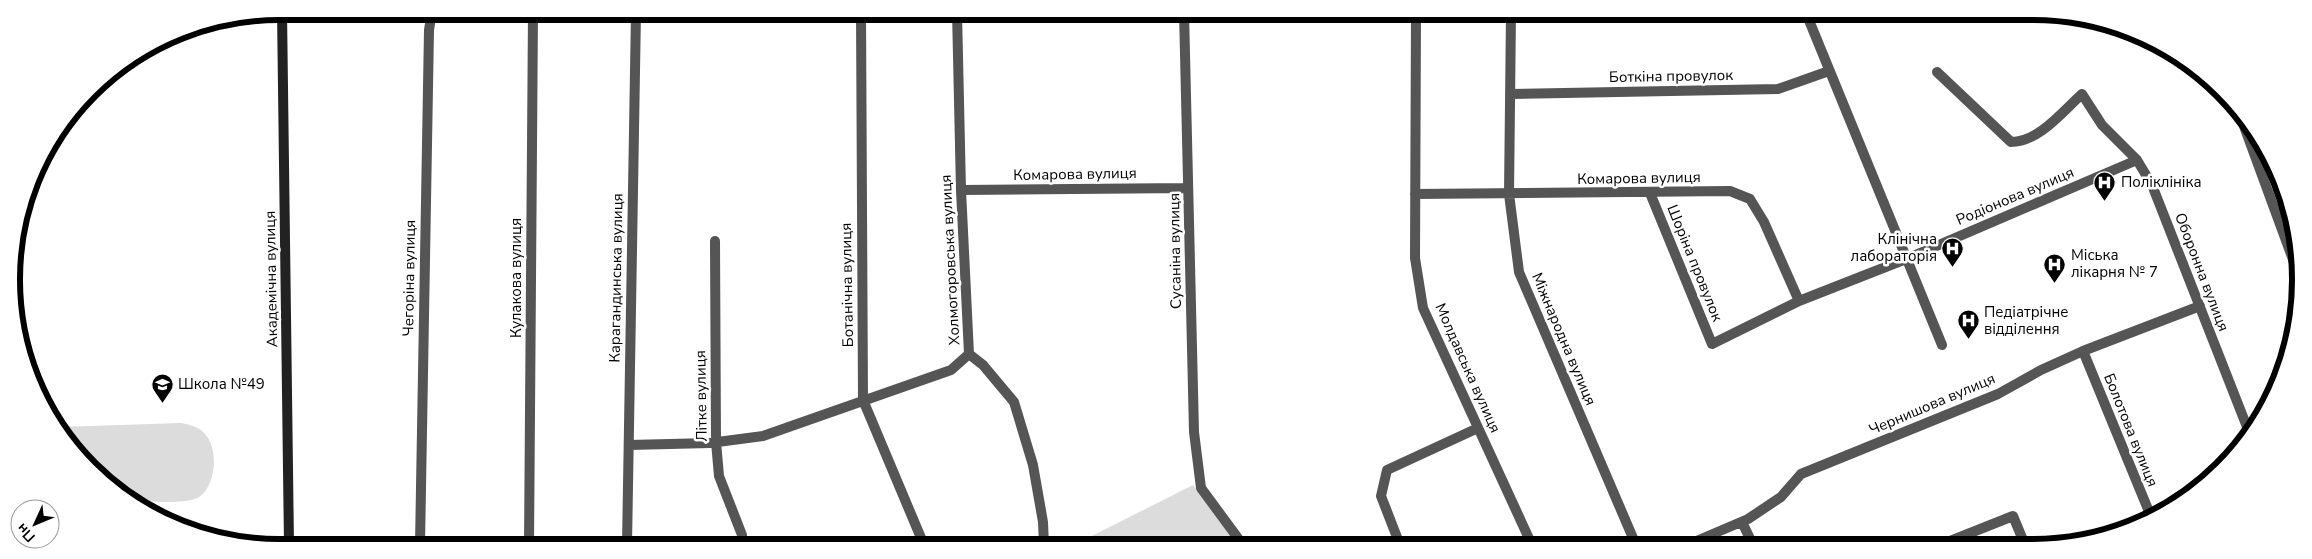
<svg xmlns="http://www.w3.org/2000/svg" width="2312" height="559" viewBox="0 0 2312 559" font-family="'Nunito Sans',sans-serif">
	<rect width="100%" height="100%" fill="#fff"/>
	<path fill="#dcdcdc" d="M181,423C191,425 199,427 205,434C219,449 216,486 199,497C187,505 148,501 133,501L67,443L59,427Z
		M1193,485L1237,545H1074Z"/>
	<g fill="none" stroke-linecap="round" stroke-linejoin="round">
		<path stroke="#555" stroke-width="10" d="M861,12L863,400L924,545
			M957,12L961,190L969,354L983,365L1014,402L1033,465L1043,522L1044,545
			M1184,12L1194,432L1201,488L1243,545
			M1416,13L1415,258L1423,308L1532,545
			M1511,13L1509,194L1519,272L1636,545
			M1806,13L1942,345
			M1937,72L2011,142C2039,142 2063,111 2082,94L2102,125L2137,160L2152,185L2249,432
			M1510,94L1778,89L1829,71
			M2241,118L2295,265
			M961,190L1188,188
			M1650,193L1712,344L1799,301L1906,259L2137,160
			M1415,194L1730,191L1750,199L1764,222L1799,301
			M715,241L716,442L719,476L742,535V545
			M2083,351L2152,519
			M629,445L710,443L763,436L951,370L969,354
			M1742,522L1753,545
			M420,545L429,30L432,11
			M529,545L533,12
			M627,545L636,12
			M1400,545L1381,496L1387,470L1478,428
			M1687,545L1748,519L1781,497L1801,474L1998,394L2041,370L2083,351L2200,306
			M1940,545L2013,516L2025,545"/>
		<path stroke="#222" stroke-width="10" d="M282,11L289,545"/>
	</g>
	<defs>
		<symbol id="hospital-pin" viewBox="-11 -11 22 30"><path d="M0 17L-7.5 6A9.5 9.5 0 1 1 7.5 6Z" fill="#000" stroke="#fff"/><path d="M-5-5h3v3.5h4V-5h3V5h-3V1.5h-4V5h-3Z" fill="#fff"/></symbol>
		<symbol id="school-pin" viewBox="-11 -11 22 30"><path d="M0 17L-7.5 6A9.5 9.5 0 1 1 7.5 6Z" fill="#000" stroke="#fff"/><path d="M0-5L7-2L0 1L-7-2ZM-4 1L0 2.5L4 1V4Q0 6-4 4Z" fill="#fff"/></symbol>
	</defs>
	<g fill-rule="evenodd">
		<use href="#hospital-pin" x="2092" y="170" width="25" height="34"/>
		<use href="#hospital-pin" x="1940" y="236" width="25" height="34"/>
		<use href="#hospital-pin" x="2042" y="252" width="25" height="34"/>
		<use href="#hospital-pin" x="1956" y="308" width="25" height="34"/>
		<use href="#school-pin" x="150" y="372" width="25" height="34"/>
	</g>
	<g text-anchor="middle" stroke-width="5" stroke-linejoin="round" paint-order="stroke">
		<g font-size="15" fill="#000" stroke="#fff">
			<text transform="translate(1671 76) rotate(-1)" y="5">Боткіна провулок</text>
			<text transform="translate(1075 174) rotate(-1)" y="5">Комарова вулиця</text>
			<text transform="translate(1639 178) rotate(-1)" y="5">Комарова вулиця</text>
			<text transform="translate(2015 196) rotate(-23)" y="5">Родіонова вулиця</text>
			<text transform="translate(1175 251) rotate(-91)" y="5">Сусаніна вулиця</text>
			<text transform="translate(950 260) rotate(-93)" y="5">Холмогоровська вулиця</text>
			<text transform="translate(1695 263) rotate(68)" y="5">Шоріна провулок</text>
			<text transform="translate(2202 272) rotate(69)" y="5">Оборонна вулиця</text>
			<text transform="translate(409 278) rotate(-89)" y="5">Чегоріна вулиця</text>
			<text transform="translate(516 278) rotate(-90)" y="5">Кулакова вулиця</text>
			<text transform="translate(616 278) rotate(-89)" y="5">Карагандинська вулиця</text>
			<text transform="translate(271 279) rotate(-91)" y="5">Академічна вулиця</text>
			<text transform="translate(847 285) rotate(-91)" y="5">Ботанічна вулиця</text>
			<text transform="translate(1564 339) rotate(67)" y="5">Міжнародна вулиця</text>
			<text transform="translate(1468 368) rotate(66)" y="5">Молдавська вулиця</text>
			<text transform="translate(701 396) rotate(-91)" y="5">Літке вулиця</text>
			<text transform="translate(1932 404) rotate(-23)" y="5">Чернишова вулиця</text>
			<text transform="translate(2131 430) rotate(68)" y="5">Болотова вулиця</text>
		</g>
		<g font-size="15" fill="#000" stroke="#fff" text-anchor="start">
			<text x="2121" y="187">Поліклініка</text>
			<text x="1937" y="244" text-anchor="end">Клінічна<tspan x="1937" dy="17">лабораторія</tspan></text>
			<text x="2071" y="260">Міська<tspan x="2071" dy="17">лікарня № 7</tspan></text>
			<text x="1984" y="317">Педіатрічне<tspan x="1984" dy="17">відділення</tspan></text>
			<text x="178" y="389">Школа №49</text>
		</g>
	</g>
	<path d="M0 0H2312V559H0ZM279 20H2033A259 259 0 0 1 2292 279V280A259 259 0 0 1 2033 539H279A259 259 0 0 1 20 280V279A259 259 0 0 1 279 20Z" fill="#fff" fill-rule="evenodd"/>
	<path fill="none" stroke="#000" stroke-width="6" d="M279 20H2033A259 259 0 0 1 2292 279V280A259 259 0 0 1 2033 539H279A259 259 0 0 1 20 280V279A259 259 0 0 1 279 20Z"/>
	<g transform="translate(35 524) rotate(226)"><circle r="24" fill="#ffffff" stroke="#999999"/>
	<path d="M0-4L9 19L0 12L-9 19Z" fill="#000000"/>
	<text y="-8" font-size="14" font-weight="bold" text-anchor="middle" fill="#000000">Пн</text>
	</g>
</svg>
